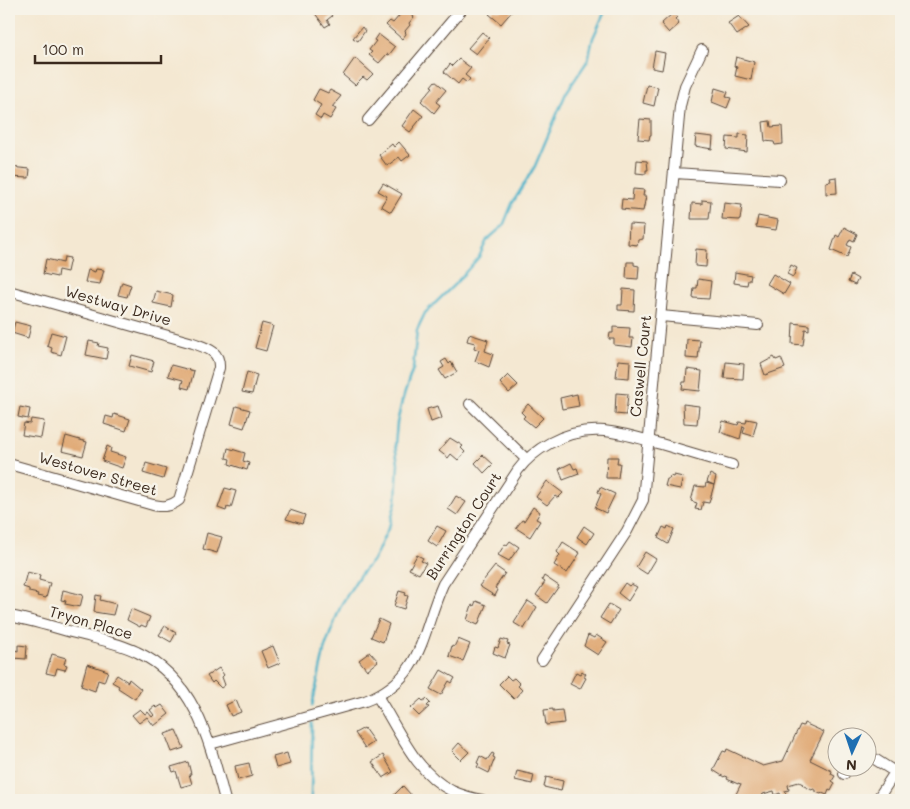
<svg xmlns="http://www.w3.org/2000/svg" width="910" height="809" viewBox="0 0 910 809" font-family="Mali,sans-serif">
	<rect width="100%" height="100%" fill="#f7f3e8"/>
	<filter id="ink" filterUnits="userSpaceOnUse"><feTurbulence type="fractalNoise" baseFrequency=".02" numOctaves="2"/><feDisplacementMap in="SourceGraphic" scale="10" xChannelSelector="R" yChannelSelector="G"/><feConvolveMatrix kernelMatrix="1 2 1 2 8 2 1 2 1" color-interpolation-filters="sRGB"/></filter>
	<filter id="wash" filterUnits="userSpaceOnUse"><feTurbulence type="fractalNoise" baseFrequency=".0096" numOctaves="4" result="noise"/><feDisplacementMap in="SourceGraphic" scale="20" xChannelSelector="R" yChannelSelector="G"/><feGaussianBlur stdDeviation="1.12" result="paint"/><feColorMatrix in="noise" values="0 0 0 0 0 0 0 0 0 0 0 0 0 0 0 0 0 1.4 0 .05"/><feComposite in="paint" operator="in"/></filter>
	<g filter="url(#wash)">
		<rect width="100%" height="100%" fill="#f4e8d2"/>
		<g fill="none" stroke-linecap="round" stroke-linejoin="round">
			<path stroke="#4ab2c9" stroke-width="2.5" d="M312,706L325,647L341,605L359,576L374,559L390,524L396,501L398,463L395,445L397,423L402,401L413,369L417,330L425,313L456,283L479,257L487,240L503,226L512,204L535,166L566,93L588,60L593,38L606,9
				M311,800L312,723"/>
		</g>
		<g id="blocks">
			<path fill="#e0a974" d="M319,9H327L332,16L327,20L330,24L325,27L314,12Z
				M405,9L414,17L409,23L410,25L405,31L406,34L402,39L386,25L390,21L393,23Z
				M494,9L497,10L514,9L501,24L489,14Z
				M673,13L677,17L675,19L679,24L669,33L661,24Z
				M739,16L749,27L737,35L728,23Z
				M362,27L365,31L358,41L353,38Z
				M482,32L489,38L476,54L468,48Z
				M378,34L395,47L389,55L387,54L379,63L369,55L372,52L369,50L376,41L374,40Z
				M655,51L665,53L662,70L652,68Z
				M736,57L754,62L751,80L735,76L737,67L734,66Z
				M355,58L373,74L367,80L363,77L355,85L343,75Z
				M459,59L471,68L465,75L470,79L467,83L462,79L458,84L444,72L450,64L452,66Z
				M435,81L446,90L436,102L440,105L434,113L421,101L433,87L431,86Z
				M647,85L658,87L654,106L643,103Z
				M715,88L728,92L726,97L731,98L727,108L712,102Z
				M319,89L328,93L330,90L341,96L332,107L336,109L330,119L323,115L321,119L315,115L321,105L313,100Z
				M414,109L423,116L410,132L402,126Z
				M640,119L651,120V135H650L649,140L638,139Z
				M770,121L771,127L782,126L783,144L775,145L774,142L765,141L763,122Z
				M739,134L748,135L747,152L726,149L727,137L739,138Z
				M696,135L713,137L712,149L695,146Z
				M399,142L410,155L402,161L399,157L387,166L379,155L392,144L394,147Z
				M637,160L647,161L648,170H646V174L636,173Z
				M10,167L30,169L29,178L9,177Z
				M836,177L837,193L826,194V182L831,181L830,178Z
				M383,183L402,194L391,212L381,206L387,196L378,191Z
				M633,189L644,190L643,196H646L643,211L621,209L622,199L632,200Z
				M702,200L711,201L709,219H691L692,203L702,204Z
				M724,203L742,205L740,220L722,219Z
				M758,216L778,220L776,230L756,227Z
				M629,224L644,225L643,239L638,240L637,245L628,244Z
				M844,227L857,234L854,241L850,239L847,245L851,247L847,257L831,250L836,235L839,237Z
				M696,249L707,250L706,267L695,266Z
				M64,257L70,258L67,272L58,270L57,277L43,274L46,259L63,263Z
				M627,262H634V265L639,266L638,279L626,278Z
				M791,265L797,268L793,277L787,274Z
				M96,269L104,270L100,284L85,282L88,270L95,272Z
				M735,272L751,275L750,280H748L747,285L734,283Z
				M773,274L790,284L784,294L767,284Z
				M851,275L858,279L855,285L848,282Z
				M698,279L711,281L709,299L693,298L694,288H697Z
				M122,282L131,285L127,297L118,295Z
				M623,289L635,290L634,311L618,310V305H622Z
				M156,291L173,295L171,307L153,303Z
				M15,322L31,326L28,338L12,333Z
				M262,323L273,326L266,351L255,348Z
				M793,323L809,325V330L805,329L803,345L792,344Z
				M613,327L630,328L629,338H633L632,347L614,345V339H609L610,333H613Z
				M51,332L66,336L61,355L51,352L52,348L47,346Z
				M469,334L488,340L485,351L493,354L489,367L475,361L479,350L474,348L475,343L467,341Z
				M687,339L700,340L698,359L686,358Z
				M89,341L99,343L98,346L108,348L106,359L86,355Z
				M132,355L154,361L151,372L129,366Z
				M774,357L776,360L781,358L785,368L765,375L761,364Z
				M446,359L449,364L451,362L457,372L445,379L439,370L444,367L441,362Z
				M618,360L630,361L629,378L616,377Z
				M726,362L744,364L743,379L724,378Z
				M171,365L194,371L189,389L181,387L183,380L168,376Z
				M687,369L702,371L700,391L682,389L683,382H686Z
				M247,372L257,375L252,394L242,392Z
				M508,375L518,385L509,393L500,383Z
				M616,393L628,394L626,415L615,414Z
				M577,394L579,406L562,409L560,398Z
				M528,404L543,418L534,427L523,418L525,416L521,412Z
				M683,404L699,406L697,424L684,423Z
				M236,406L250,410L244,428L231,424Z
				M438,406L442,418L431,422L427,409Z
				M20,407L30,409L28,419L18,417Z
				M114,414L130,419L126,431L104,424L106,416L113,418Z
				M31,419L44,421L41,438L22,435L24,423L30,424Z
				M747,419L757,421L753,436L743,433L745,427L743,426L740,439L720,432L723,421L738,425L739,422L746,423Z
				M66,436L87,442L83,456L62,451Z
				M450,438L463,446L461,448L465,452L458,460L451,454L448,458L439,451Z
				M107,446L111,448L110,452L126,457L122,468L102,461Z
				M228,448L245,453L243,461L249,463L247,470L229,464L230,459L226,458Z
				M483,455L493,464L484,473L475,463Z
				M607,457H618L617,463H620L618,478H606Z
				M146,463L166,469L163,479L143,473Z
				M571,463L574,469L577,468L579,474L563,480L559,469Z
				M710,474L716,477L714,485L707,482Z
				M674,475L683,477L680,489L665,486L667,479H669L670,476L673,477Z
				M547,481L563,493L558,498L555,496L547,505L536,497Z
				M706,483L714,485L709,503L703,502L701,510L695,509L697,503L691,501L695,486L705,487Z
				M600,487L615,494L606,513L595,508L601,494L598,492Z
				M225,488L236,491L231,508L227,507L226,511L218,508Z
				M456,496L466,502L457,515L448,509Z
				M533,507L540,512L536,519L540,521L530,537L516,528L522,520L524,521Z
				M290,510L305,515L302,524L286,519Z
				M9,513H14V524L9,523Z
				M437,526L446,531L437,547L428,541Z
				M584,526L594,533L587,544L577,537Z
				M668,526L674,529L668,544L658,538L663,527L667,529Z
				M207,533L222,537L217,553L203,549Z
				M510,541L519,547L509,561L498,555L505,544L507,545Z
				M563,542L580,553L567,573L554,565L560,555L557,552Z
				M645,552L656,559L647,574L636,567Z
				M417,555L423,558L421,561L426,563L419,574L409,569Z
				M495,566L505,573L495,588L498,590L495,596L479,586Z
				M27,572L40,575L39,580L50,583L46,598L37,596L38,594L29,592V589L23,587Z
				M544,576L559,586L547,603L536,595L545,582L542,580Z
				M625,583L629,586L631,584L637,587L628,601L618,593Z
				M63,590L83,595L80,607L65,604L66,601L61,600Z
				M399,591L406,593L405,595L408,596L404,609L394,606Z
				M96,595L101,596L100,600L116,604L113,615L94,612Z
				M476,601L486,605L478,625L467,620L472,605L474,606Z
				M528,601L537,607L524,629L514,623Z
				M609,604L619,610L610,624L600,618Z
				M131,609L150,617L146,627L141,625L140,627L127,620Z
				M379,619L389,624L383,642L371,637Z
				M165,626L176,633L171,642L159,635Z
				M588,635L594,638L596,635L607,642L598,655L584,646Z
				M458,639L470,644L463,661L449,656L452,646L454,647Z
				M501,639L508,641L507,644L510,645L505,658L493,653L495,647L498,648Z
				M18,645L27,646L26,659L13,658L14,650L18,651Z
				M273,646L280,663L268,668L261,651Z
				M370,652L378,661L367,670L359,660Z
				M52,654L66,658L64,664L67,665L65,670L57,668L55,675L46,673Z
				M87,664L108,671L104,682L98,680L95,691L81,686Z
				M219,668L224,675L222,677L225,685L221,688L214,681L212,683L207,676Z
				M441,670L455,678L452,683L449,681L441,695L430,689Z
				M582,671L586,674L584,677L586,678L580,689L570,684L576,672L580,674Z
				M117,675L128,682L129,679L141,689L135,699L118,688L119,686L112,682Z
				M507,676L511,680L514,678L520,684L518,686L522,690L514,699L499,684Z
				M421,699L423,701L426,699L430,703L427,706L429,707L419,716L411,708Z
				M236,700L241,712L231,716L226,705Z
				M162,705L169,714L154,726L147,717L139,723L132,715L140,709L145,714L148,712L152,717L154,715L150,710L155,706L157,708Z
				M553,709V711L562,710L564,723L546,725L544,710Z
				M804,723L824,732L810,760L832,771L831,774L835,776L832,781L835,783L831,791L829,790L827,795L822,793L821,794L816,792V790L813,789L812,790L802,785L803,784L799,782L788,785L789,790L785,791L788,800H782L780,793L775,795L774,791L763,794L761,798L763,799L762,800H733L741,784L738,783V784L727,779L728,777L725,776L724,777L713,770L723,751L726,752L727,749L763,766L783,761L800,725L803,726Z
				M364,728L374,742L365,748L355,733Z
				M176,730L184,748L172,752L165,734Z
				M459,743L469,752L461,760L452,751Z
				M287,753L290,764L276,768L273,757Z
				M492,753L494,754L493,757L495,758L489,773L477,767L479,764L477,763L480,756L487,760Z
				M383,755L393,772L383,778L372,762Z
				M188,762L191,774H189L192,784L181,787L176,771L173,772L171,767Z
				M249,763L252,776L238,780L235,766Z
				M517,771L534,775L532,784L515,780Z
				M546,777L563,781L561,791L544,787Z
				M403,786L412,796L408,800H393L396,797L394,795Z"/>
		</g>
	</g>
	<g filter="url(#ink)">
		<use href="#blocks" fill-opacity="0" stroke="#574639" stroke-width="1"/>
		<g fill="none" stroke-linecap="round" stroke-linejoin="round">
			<defs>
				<path id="minor" d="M368,120L462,9
					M675,173L780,180
					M9,291L193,343C206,348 220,350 219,368L179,500C170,507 163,507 153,505L9,464
					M661,316L758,325
					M470,404L526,459
					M9,616C32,620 56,628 79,634C98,639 119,643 137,652C196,679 210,744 225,800
					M542,660L627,531L643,500L680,106L685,86L702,50
					M377,696C399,729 414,772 452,791C461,795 471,798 482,800
					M210,744L365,701C424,678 421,633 443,584L518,470C527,458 537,450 550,443C590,421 620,433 661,444C685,451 708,458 732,465
					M868,757L873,758L895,772
					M844,774L849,766
					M877,800L901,763"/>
			</defs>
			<use href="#minor" stroke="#574639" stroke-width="12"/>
			<use href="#minor" stroke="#fff" stroke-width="10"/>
		</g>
	</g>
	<g text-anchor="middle" stroke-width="5" stroke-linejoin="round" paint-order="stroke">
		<g font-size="15" fill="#3b2a1e" stroke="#f7f3e8">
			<text transform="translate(118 306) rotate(16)" y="5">Westway Drive</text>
			<text transform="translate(641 366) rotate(-84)" y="5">Caswell Court</text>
			<text transform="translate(98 474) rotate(16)" y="5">Westover Street</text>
			<text transform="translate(464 526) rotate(-57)" y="5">Burrington Court</text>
			<text transform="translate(91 623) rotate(16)" y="5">Tryon Place</text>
		</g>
	</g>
	<rect width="910" height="809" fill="none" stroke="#f7f3e8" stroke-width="30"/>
	<g transform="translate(852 752) rotate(183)"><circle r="24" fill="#f7f3e8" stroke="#aca397"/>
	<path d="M0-4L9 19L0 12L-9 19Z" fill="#1f6fb2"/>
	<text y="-8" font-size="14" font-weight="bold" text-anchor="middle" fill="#3b2a1e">N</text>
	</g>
	<path d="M35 55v8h126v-8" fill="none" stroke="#3b2a1e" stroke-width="2.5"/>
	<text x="42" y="55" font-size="15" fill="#3b2a1e" stroke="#f7f3e8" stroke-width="4" paint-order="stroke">100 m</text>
</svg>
